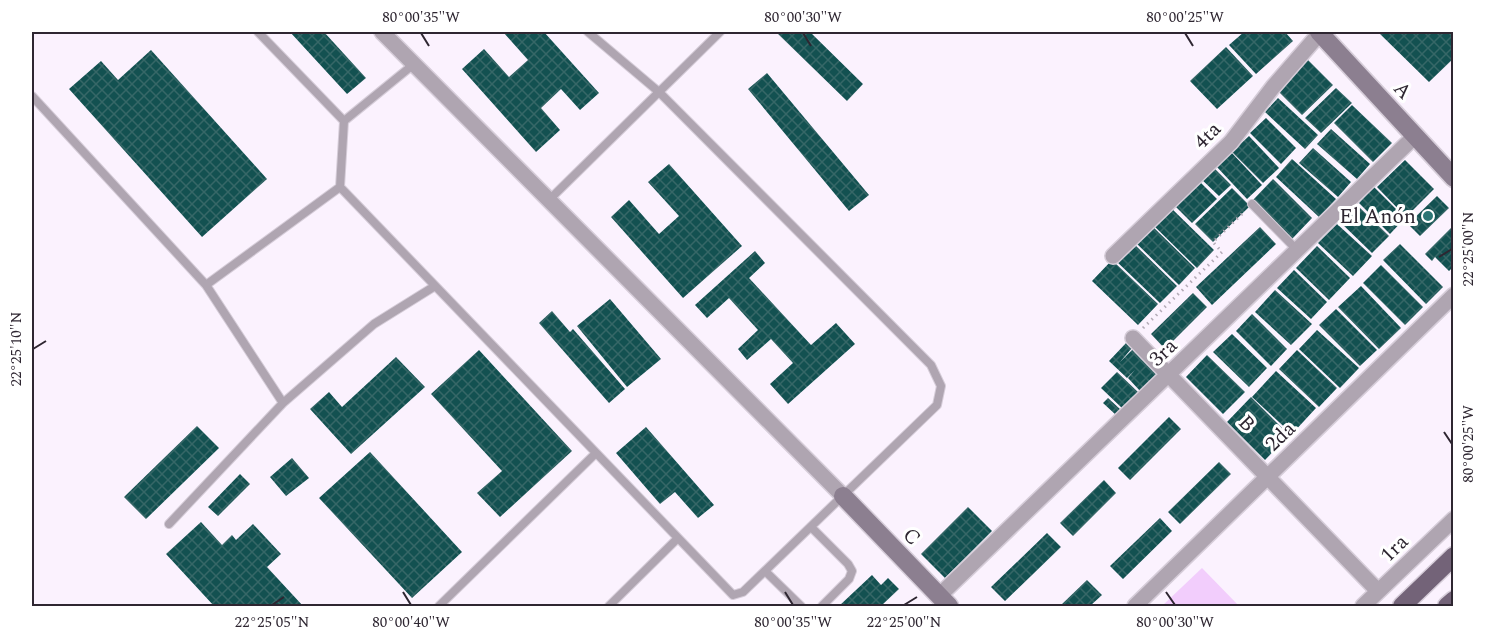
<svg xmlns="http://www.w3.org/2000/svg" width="1485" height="638" viewBox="0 0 1485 638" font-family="Spectral,serif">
	<defs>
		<pattern id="building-cross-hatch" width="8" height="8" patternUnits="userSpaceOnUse" patternTransform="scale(1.5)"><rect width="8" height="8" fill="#135151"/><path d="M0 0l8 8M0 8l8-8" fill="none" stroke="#366767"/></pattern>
	</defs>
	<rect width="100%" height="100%" fill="#fbf2fe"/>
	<path fill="#f2cdfc" d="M1202,568L1239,606H1162Z"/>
	<path fill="url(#building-cross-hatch)" d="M290,32H324L366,78L347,94Z
		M503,32H544L599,93L580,110L561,89L541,108L560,130L536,152L462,69L484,49L509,77L528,60Z
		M776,32H810L863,84L847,101Z
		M1244,32H1285L1293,41L1256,74L1229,45Z
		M1378,32H1454V58L1429,82Z
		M1226,47L1253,76L1217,109L1190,81Z
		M151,50L267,179L202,237L69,89L101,61L118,80Z
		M1308,60L1333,85L1302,115L1277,90Z
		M767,73L869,195L849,211L748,89Z
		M1336,88L1352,103L1321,133L1305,118Z
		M1278,98L1318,135L1305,149L1265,112Z
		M1352,105L1392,143L1373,162L1334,123Z
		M1266,118L1296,148L1281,164L1250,133Z
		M1331,129L1370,164L1357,179L1317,144Z
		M1249,136L1279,168L1263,183L1232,152Z
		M1313,148L1351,182L1338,197L1299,163Z
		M1231,152L1262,185L1247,199L1216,166Z
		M1292,159L1336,199L1319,217L1276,177Z
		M1405,160L1434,189L1406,217L1377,187Z
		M669,164L742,246L683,298L611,217L629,200L659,234L679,216L648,182Z
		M1211,165L1231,185L1219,196L1199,177Z
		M1197,179L1217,199L1192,223L1172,203Z
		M1273,179L1312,218L1292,239L1253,200Z
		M1374,187L1405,218L1390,234L1359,203Z
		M1232,188L1250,206L1213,242L1195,224Z
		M1437,196L1449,208L1420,236L1408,224Z
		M1356,204L1389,236L1372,253L1339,221Z
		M1168,205L1214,250L1197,268L1151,223Z
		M1150,224L1195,268L1179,285L1134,241Z
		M1337,224L1372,256L1353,276L1318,243Z
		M1454,225V266L1449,271L1435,257L1432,261L1425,254Z
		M1260,227L1276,244L1212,305L1196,287Z
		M1132,242L1177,286L1160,303L1115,260Z
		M1400,244L1443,287L1426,304L1383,260Z
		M1317,246L1350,278L1329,300L1296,268Z
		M755,251L765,263L749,278L811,345L836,323L855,344L788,404L770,384L793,363L771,339L747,360L738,349L758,330L729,298L707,318L695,305Z
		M1112,260L1158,304L1138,325L1092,281Z
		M1381,265L1423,307L1405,325L1363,283Z
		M1294,270L1327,302L1311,319L1277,288Z
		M1361,286L1401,328L1379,349L1338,307Z
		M1275,290L1312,324L1291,345L1255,312Z
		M1193,293L1207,307L1165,349L1151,334Z
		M610,299L661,359L627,387L577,326Z
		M1336,309L1377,350L1360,366L1319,325Z
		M552,311L570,332L573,329L625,389L609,403L539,323Z
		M1252,314L1287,349L1271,366L1236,331Z
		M1317,330L1359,368L1340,388L1299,349Z
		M1232,334L1267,368L1249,387L1213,352Z
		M1127,342L1132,348L1120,362L1134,348L1160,373L1141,392L1128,378L1135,370L1127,378L1109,361Z
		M479,350L572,451L500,517L477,493L502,471L431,394Z
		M1297,350L1337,388L1319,407L1279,369Z
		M1207,355L1245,392L1223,414L1186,377Z
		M396,357L425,387L351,454L310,409L329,392L342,407Z
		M1276,371L1316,408L1292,434L1252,397Z
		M1117,372L1139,393L1123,409L1101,388Z
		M1251,397L1289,435L1265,460L1227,422Z
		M1108,398L1121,410L1116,415L1103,403Z
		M1169,417L1181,429L1130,480L1118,468Z
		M197,426L219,448L146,519L124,497Z
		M646,427L714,505L698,518L675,492L660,504L616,453Z
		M370,452L462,552L412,598L319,498Z
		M292,458L309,478L286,496L270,477Z
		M1219,462L1231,474L1180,524L1168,512Z
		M240,474L250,484L218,516L208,507Z
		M1104,480L1116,493L1073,536L1060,523Z
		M968,507L992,531L945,578L921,554Z
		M1160,518L1172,531L1123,579L1110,566Z
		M201,522L222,545L232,535L236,540L253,524L281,554L267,567L303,606H214L166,554Z
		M1047,533L1061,547L1005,601L991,587Z
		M872,575L881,585L888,578L899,589L881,606H839Z
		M1087,580L1102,595L1090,606H1060Z"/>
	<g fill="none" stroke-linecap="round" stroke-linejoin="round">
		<defs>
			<path id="lane" d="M258,32L344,121
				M32,96L206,285L340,187L344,121L414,64
				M340,187L733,595L743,592L937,405L941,386L931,365L659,92L588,32
				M549,200L720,32
				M1252,204L1297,250
				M206,285L283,403
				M169,524L283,403L374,324L435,286
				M811,527L848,564L852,571L849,579L822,606
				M765,571L801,606
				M439,606L596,453
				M609,606L678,538"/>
			<path id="street" d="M382,32L843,496
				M1113,256L1231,142L1273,87L1320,33
				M1133,338L1378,591
				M939,596L1415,136
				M1135,606L1454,295
				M1363,606L1454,519"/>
			<path id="secondary" d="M1319,32L1454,178
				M843,496L949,606"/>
			<path id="primary" d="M1402,606L1454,556
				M1447,606L1454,600"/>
		</defs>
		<use href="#lane" stroke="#d6cdd9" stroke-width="10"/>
		<use href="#street" stroke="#d6cdd9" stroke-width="18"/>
		<use href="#secondary" stroke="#d6cdd9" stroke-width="21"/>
		<use href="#primary" stroke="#d6cdd9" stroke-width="21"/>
		<path stroke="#b4abb7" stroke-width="3" stroke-dasharray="1.5 4.5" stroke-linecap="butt" d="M1143,328L1222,252L1213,242L1244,212"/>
		<use href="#lane" stroke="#afa5b1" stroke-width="8"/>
		<use href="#street" stroke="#afa5b1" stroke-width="15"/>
		<use href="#secondary" stroke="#8c7f90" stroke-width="18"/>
		<use href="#primary" stroke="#736378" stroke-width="18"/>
	</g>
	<path fill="none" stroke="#2e2631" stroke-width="2" d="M421,33L429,46M803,33L811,46M1185,33L1193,46M1439,257L1452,249M33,349L46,341M1444,432L1452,444M403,592L411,605M785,592L793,605M1166,592L1175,605M272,605L284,597M904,605L917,597"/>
	<circle fill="#2b7574" stroke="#fff" stroke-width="2" cx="1428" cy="216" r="6"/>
	<g text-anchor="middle" stroke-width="6" stroke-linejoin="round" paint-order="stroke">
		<g font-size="21" fill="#2e2631" stroke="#fff">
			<text transform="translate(1403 90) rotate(47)" y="7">A</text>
			<text transform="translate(1207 135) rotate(-45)" y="7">4ta</text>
			<text transform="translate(1163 352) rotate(-44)" y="7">3ra</text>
			<text transform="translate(1247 423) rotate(46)" y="7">B</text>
			<text transform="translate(1280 436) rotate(-44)" y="7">2da</text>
			<text transform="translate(912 536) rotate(46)" y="7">C</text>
			<text transform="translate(1394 548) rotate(-44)" y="7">1ra</text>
		</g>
		<g font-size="21" fill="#2e2631" stroke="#fff" text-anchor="end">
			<text x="1416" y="223">El Anón</text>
		</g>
	</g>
	<rect width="1485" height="638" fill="none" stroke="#ffffff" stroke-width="66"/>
	<rect x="33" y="33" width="1419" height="572" fill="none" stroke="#2e2631" stroke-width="2"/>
	<g font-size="15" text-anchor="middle" fill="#2e2631">
		<text x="421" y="22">80°00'35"W</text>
		<text x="803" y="22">80°00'30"W</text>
		<text x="1185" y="22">80°00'25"W</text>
		<text transform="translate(1468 249) rotate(-90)" y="5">22°25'00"N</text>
		<text transform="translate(16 349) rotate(-90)" y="5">22°25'10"N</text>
		<text transform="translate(1468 444) rotate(-90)" y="5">80°00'25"W</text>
		<text x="272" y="627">22°25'05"N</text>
		<text x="411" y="627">80°00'40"W</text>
		<text x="793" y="627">80°00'35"W</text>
		<text x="904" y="627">22°25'00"N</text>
		<text x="1175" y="627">80°00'30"W</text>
	</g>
</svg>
